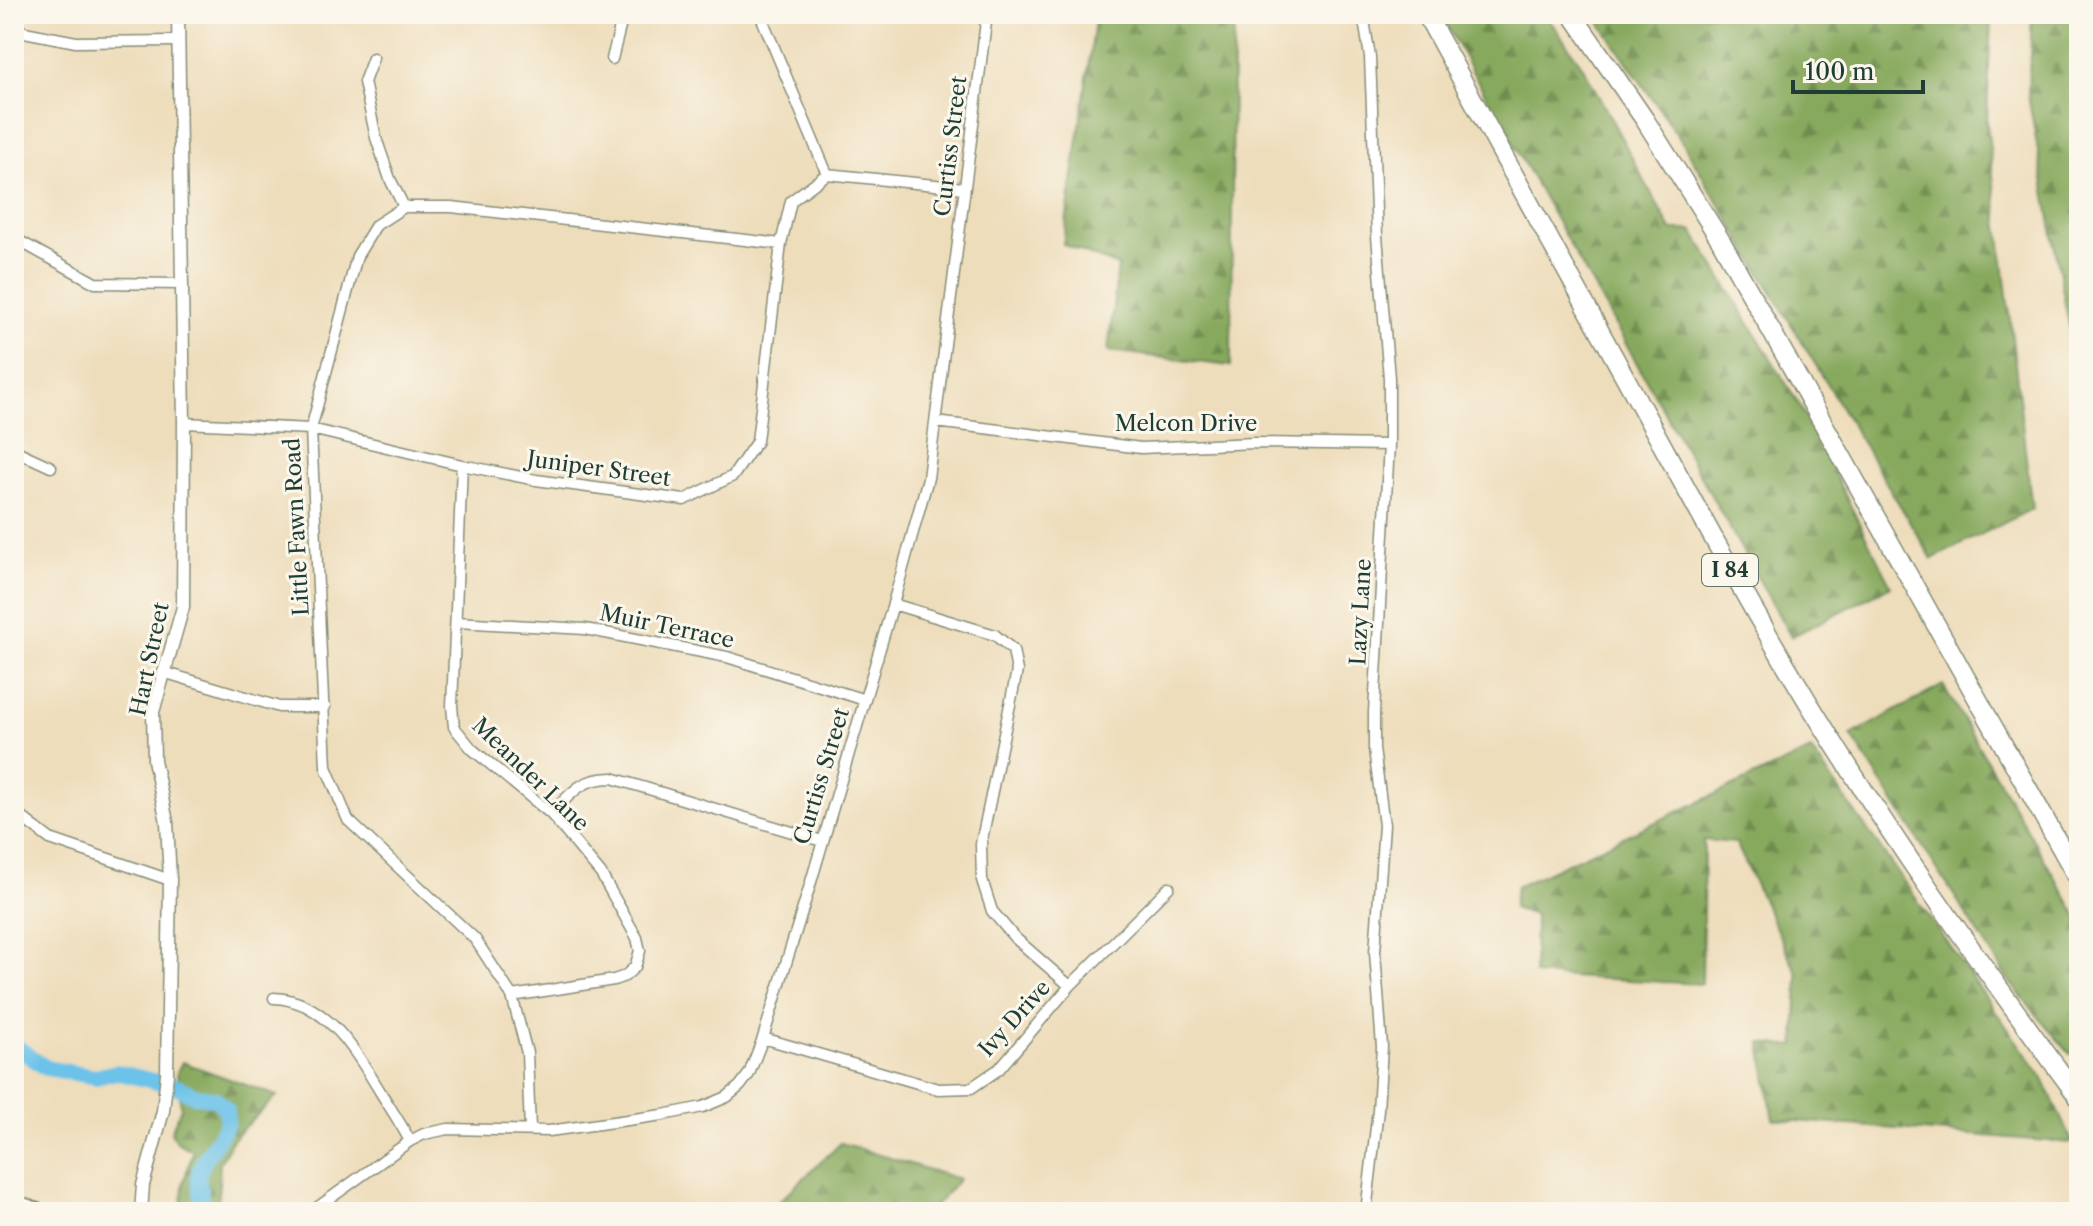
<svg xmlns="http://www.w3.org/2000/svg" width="2093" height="1226" viewBox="0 0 2093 1226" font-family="'Libre Caslon Text',serif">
	<defs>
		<pattern id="forest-firs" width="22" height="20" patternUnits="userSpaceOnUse" patternTransform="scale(2)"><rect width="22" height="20" fill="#87a95d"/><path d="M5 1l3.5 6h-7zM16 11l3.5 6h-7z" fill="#6e8b4e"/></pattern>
	</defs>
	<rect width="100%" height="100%" fill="#fbf7ec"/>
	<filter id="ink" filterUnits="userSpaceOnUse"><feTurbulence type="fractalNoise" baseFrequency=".0125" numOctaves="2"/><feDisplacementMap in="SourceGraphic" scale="16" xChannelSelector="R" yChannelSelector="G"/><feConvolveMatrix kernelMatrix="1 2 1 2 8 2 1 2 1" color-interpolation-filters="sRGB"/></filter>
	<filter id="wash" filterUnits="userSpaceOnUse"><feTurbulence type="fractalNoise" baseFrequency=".006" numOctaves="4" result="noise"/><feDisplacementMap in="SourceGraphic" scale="32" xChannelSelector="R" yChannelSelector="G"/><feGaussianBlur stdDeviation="1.8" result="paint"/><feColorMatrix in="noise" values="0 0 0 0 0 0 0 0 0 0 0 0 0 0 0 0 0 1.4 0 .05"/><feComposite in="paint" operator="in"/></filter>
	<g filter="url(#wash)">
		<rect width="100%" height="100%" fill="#edb"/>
		<path fill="url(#forest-firs)" stroke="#537348" stroke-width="2" d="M1096,14H1235L1233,52L1231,366L1108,351L1118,266L1063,244Z
			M1440,14H1545L1582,65L1671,230H1692L1800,406L1891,586L1791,637Z
			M1594,14H1991L1987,124L2032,509L1932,559L1684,145Z
			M2032,14H2079V382L2028,95Z
			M1943,685L2079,919V1047L2070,1054L2011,984L1851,735Z
			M1811,750L2042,1077L2073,1143L1773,1119L1761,1043L1795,1046L1798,975L1736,843L1704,840L1702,984L1534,975L1535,915L1513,908L1516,887Z
			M182,1062L277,1096L235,1136L220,1162L218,1205L224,1212H182L183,1184L193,1151L177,1142L171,1132L181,1108L177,1072Z
			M841,1143L959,1179L930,1212H768Z"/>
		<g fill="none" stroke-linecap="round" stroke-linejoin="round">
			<path stroke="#6cc2e9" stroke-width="16" d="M14,1045L46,1068L96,1077L116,1072L178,1087L194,1095L216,1099L226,1109L227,1122L222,1132L204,1160L198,1175L203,1212"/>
		</g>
	</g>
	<g filter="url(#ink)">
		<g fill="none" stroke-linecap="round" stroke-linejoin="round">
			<defs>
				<path id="minor" d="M760,14L827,174
					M1363,14L1370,57L1377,236L1389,378V445L1374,712V749L1384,825L1375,952L1382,1047L1378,1110L1366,1212
					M14,30L76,42L178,41
					M373,58L364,82L376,138L390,179L404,207
					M612,59L620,27L626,14
					M14,238L95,283L182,284
					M936,422L1141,448L1255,443L1389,445
					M184,423L311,429L462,465L536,480L684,500L733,476L757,441L781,244L791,201L827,174L964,188
					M14,450L51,467
					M462,465L452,706L454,727L472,749L551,814L601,874L637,938L640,951L635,967L625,976L614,980L512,996
					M893,604L995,635L1013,650L1017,671L981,844L982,880L992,911L1014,937L1070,986
					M456,622L585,629L727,657L865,700
					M163,672L279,707H325
					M14,814L20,816L50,839L170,880
					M551,814C573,792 579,779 612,778L822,841
					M274,998C327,1000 356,1052 381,1093C391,1109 401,1124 410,1141
					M763,1038L938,1089L971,1088L999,1069L1070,986L1169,887
					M530,1130L527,1053L512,996L475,939L348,820L326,767L311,429L357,256L376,225L404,207H451L781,244
					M14,1200L48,1212
					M311,1212L410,1141L424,1134L448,1129L549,1131L663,1115L703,1107L727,1097L740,1086L749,1074L763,1038L808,892L893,604L928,478L987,14"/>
				<path id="tertiary" d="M141,1212L143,1185L163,1111L167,1074L170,880L167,822L154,760L153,712L183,607L184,423L178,14"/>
				<path id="motorway" d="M1426,14C1494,139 1562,263 1631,388C1684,485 1736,582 1793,677C1880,823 1978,961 2079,1098
					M1572,14L1645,120L1721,241L2079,880"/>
			</defs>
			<use href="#minor" stroke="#868d78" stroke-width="13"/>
			<use href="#tertiary" stroke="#868d78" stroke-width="15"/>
			<use href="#motorway" stroke="#868d78" stroke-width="21"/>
			<use href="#minor" stroke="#fff" stroke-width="10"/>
			<use href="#tertiary" stroke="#fff" stroke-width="12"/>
			<use href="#motorway" stroke="#fff" stroke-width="18"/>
		</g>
	</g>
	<g text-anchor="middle" stroke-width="6" stroke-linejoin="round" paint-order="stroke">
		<rect fill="#fbf7ec" stroke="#61756b" stroke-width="2" x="1702" y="554" width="56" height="32" rx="6"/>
		<g font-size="20" font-weight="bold" fill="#1f3d34">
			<text x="1730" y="577">I 84</text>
		</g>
		<g font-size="22" fill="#1f3d34" stroke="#fbf7ec">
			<text transform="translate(950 146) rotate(-83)" y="8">Curtiss Street</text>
			<text x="1186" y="431">Melcon Drive</text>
			<text transform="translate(599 468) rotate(8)" y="8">Juniper Street</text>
			<text transform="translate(296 527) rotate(-93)" y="8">Little Fawn Road</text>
			<text transform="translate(1360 612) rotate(-87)" y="8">Lazy Lane</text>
			<text transform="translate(667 626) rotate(12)" y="8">Muir Terrace</text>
			<text transform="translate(149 659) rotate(-78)" y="8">Hart Street</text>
			<text transform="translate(531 774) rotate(44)" y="8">Meander Lane</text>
			<text transform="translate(821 776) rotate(-73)" y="8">Curtiss Street</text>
			<text transform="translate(1014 1018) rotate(-48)" y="8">Ivy Drive</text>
		</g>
	</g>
	<rect width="2093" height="1226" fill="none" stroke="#fbf7ec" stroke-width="48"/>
	<path d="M1793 80v12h130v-12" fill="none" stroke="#1f3d34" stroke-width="4"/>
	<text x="1805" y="80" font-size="24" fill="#1f3d34" stroke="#fbf7ec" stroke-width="6" paint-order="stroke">100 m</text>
</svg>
